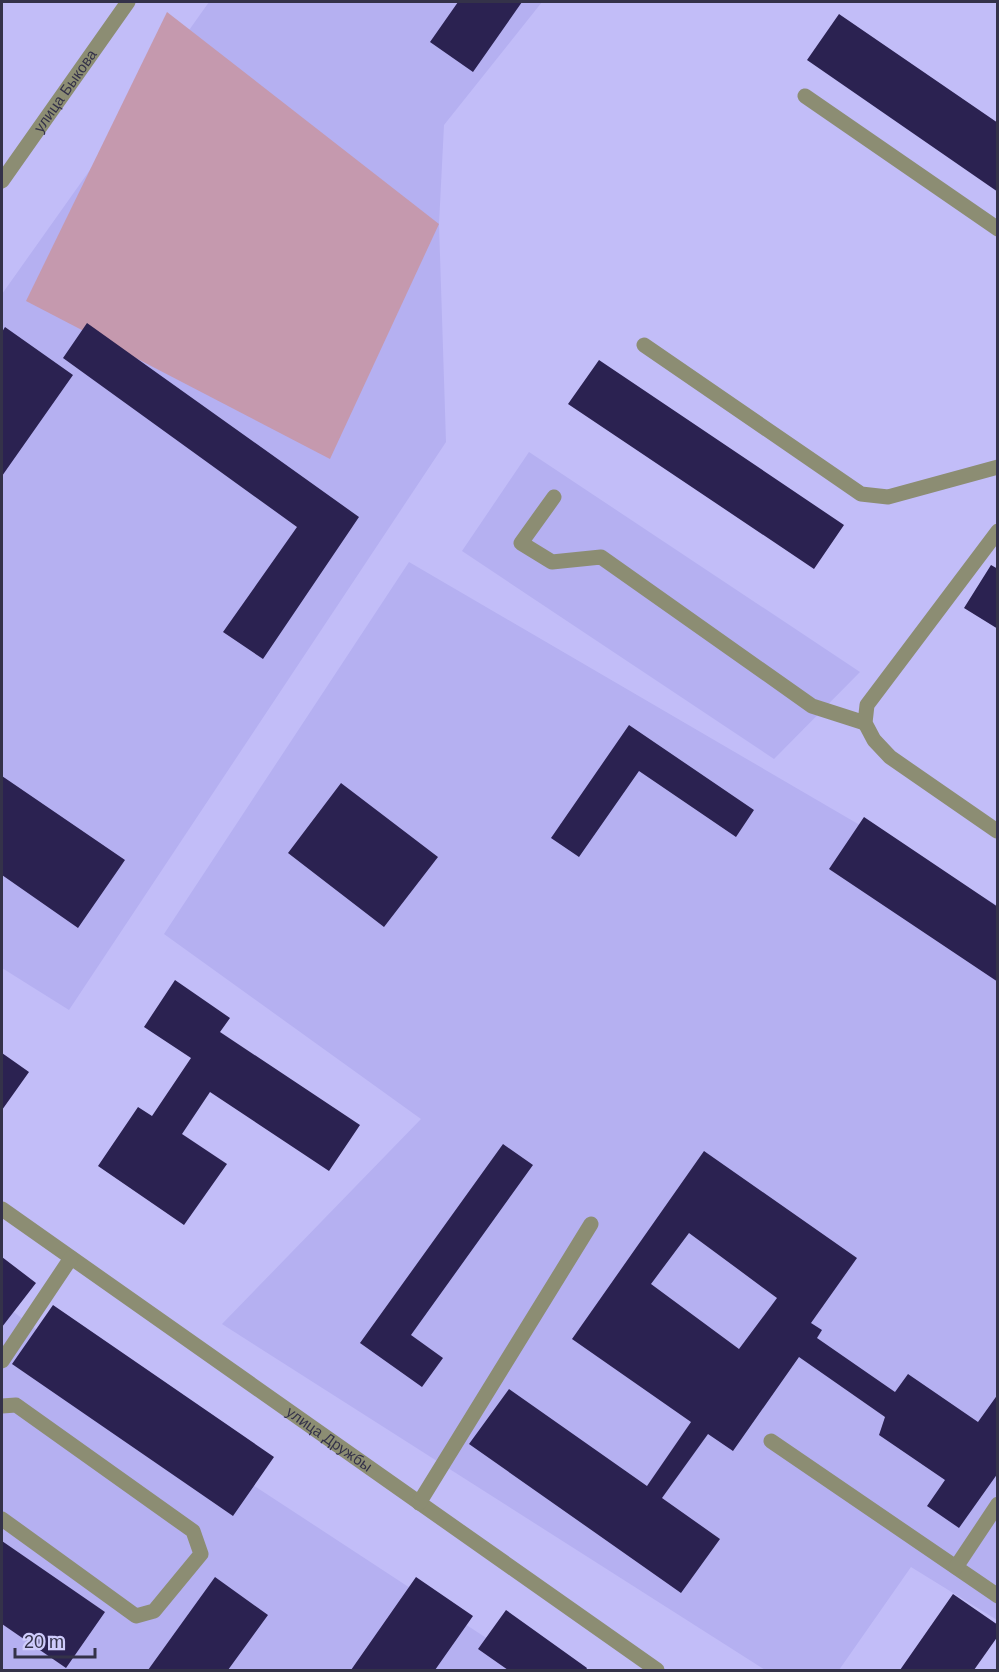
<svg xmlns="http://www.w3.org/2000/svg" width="999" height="1672" viewBox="0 0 999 1672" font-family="Helvetica,sans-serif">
	<rect width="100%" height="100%" fill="#c2bdf8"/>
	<path fill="#b5b0f1" d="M209,2H542L444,125L439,224L446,442L69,1010L2,968V294Z
		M529,452L860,672L774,759L462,551Z
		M409,562L997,905V1620L911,1567L839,1670H765L222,1324L421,1119L164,934Z
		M2,1303L157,1422L535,1670H2Z"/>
	<path fill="#c599ae" d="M167,12L439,224L330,459L26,301Z"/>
	<path fill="#2b2251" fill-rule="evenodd" d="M458,2H522L473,72L430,42Z
		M839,14L998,123V192L807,60Z
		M87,323L359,517L263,659L223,632L297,527L63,358Z
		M5,327L73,375L2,476V332Z
		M599,360L844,525L814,569L568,404Z
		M991,565L998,569V629L964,608Z
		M629,725L754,810L736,837L639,771L579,857L551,838Z
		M2,776L125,860L78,928L2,875Z
		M341,783L438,857L384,927L288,853Z
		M864,817L998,907V982L829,869Z
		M175,980L230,1018L220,1032L360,1125L329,1171L210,1092L182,1134L227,1164L184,1225L98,1166L138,1107L152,1116L191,1058L144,1027Z
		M2,1053L29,1072L2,1110Z
		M503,1144L533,1165L411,1335L443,1358L422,1387L360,1343Z
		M704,1151L857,1258L811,1323L822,1330L817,1338L895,1392L908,1374L978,1422L998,1394V1473L959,1528L927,1506L945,1480L879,1435L885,1417L799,1357L733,1451L708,1434L662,1498L720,1539L681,1593L469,1444L509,1389L647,1486L691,1422L572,1339ZM689,1233L777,1298L739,1349L651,1284Z
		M2,1257L36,1283L2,1327Z
		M53,1305L274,1457L233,1516L12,1364Z
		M2,1541L105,1612L66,1668L2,1624Z
		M215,1577L268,1615L228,1670H148Z
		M416,1577L473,1616L435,1670H351Z
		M953,1594L998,1625V1636L974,1670H900Z
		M506,1610L587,1668L586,1670H508L478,1649Z"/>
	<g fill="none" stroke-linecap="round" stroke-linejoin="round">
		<g stroke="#8c8d73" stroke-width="15">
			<path d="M805,96L998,229"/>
			<path id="s1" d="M2,181L128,2"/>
			<path d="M644,345L861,494L888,497L998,467"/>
			<path d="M554,497L521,543L552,562L601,557L812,706L865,723"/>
			<path d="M997,831L890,757L874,740L865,723L867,705L998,531"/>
			<path id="s2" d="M2,1209L657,1670"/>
			<path d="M2,1361L71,1258"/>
			<path d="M2,1406L16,1405L193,1531L201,1554L154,1611L136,1616L2,1519"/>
			<path d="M771,1441L998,1596"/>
			<path d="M419,1503L591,1224"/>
			<path d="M956,1567L998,1504"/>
		</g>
	</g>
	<g text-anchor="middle" stroke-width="6" stroke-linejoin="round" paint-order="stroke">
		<g font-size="15" fill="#343249" stroke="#cfccfc">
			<text dy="5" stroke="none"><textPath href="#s1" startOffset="110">улица Быкова</textPath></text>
			<text dy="5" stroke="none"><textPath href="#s2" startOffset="400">улица Дружбы</textPath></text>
		</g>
	</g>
	<rect width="999" height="1672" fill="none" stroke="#343249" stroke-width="6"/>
	<path d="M15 1648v9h80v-9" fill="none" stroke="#343249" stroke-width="3"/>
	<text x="24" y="1648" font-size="18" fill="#343249" stroke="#cfccfc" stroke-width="4.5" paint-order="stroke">20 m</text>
</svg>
